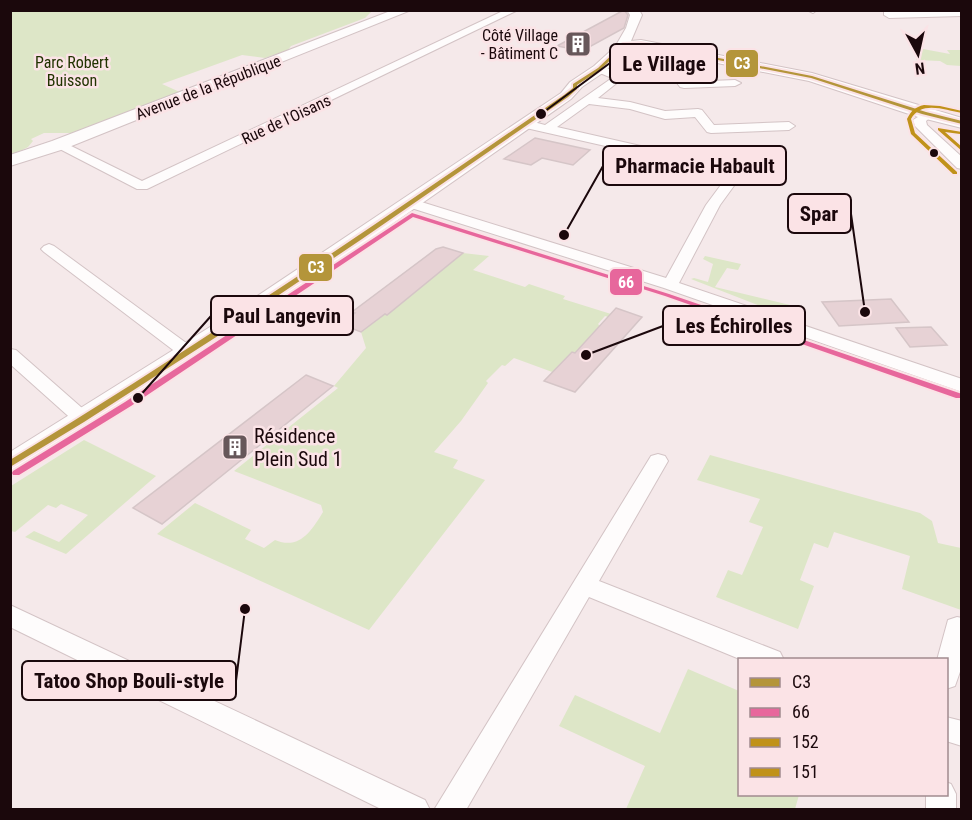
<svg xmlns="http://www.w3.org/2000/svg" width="972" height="820" viewBox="0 0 972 820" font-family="'Roboto Condensed',sans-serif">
	<rect width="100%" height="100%" fill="#f5e9ea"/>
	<path fill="#dde6c7" d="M10,11H372L365,18L291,46L288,50L265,58L242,55L162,84L182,93L81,133H44L31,139L33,141L28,147L11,156Z
		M923,49L950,54L947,50H961V66L947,65L940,61L916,60Z
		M463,253L489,256L473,270L525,287L529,284L565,296L563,299L611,314L608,317L605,316L598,324L600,326L575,353L572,352L555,373L514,358L505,366L502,365L486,381L488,383L461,421L434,452L458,460L453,468L485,480L369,630L157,534L195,503L251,530L245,539L264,548L275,540C299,550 311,532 323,512L321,505L234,471L338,388L334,386L366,348L361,332L385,314H388Z
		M705,256L741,264L738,270L727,268L715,287L790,305L799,312V315L791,318L691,279L694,278L708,282L713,264L703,259Z
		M84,440L156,476L66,554L25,537L34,531L59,542L88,515L61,504L56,508L48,505L15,532L11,531V486Z
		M710,455L920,513L932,521L938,543L961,548V610L902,589L910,556L834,532L828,548L814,543L800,580L814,586L798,629L716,597L728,570L742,575L763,527L749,522L760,499L697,480Z
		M688,669L739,691L740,794L799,795L795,809H626L645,766L559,726L575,695L660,733Z"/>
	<path fill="#e7d2d5" stroke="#d5c5c7" stroke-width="1.5" d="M624,10L628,15L624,28L582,51L557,46Z
		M535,138L590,150L573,165L542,158L531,165L504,159Z
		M443,247L463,253L387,315L385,314L361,332L340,324L355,313L352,312L436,249Z
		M891,299L909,322L839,326L822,302Z
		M616,308L642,317L575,392L544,381L572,352L575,353Z
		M931,327L947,345L910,347L896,328Z
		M306,375L333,386L162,524L133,508Z"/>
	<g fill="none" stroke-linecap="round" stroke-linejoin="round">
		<defs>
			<path id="minor" d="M505,10H518L147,189H137L52,145L58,141L63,142L142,181Z
				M807,10H817L813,13Z
				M884,10H962V16L889,18L884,15Z
				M599,66L619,72L674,69L678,70L687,82L735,80L741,83L735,86L684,88L680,87L671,75L623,78L598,98L630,102L665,111L698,109L702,110L714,125L789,122L795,126L789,130L711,133L707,132L695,117L665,119L630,109L589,104L557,127L742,169L744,172L720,205L679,283L962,379V392L664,288L405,206L403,203L405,200H415L666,278L706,205L729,174L526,128L520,124L526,120L545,125L612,78L595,71L594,69Z
				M926,112L932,116L926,121L927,125L962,157V169L957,168L915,126L913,120Z
				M49,244L54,246L193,348L196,352L193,356H181L44,252L41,249L44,246Z
				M10,349L16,350L90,415L93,419L90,423L83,425L76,423L10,364Z
				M658,454L665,456L668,461L599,581L780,652L784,660H742L589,597L466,810H434L651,456Z
				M10,605L425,800L430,810H383L10,627Z
				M957,617L962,618V666L955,686L946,689V660H937L948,620Z
				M946,717L962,721V746L946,741Z
				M946,782L951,784L956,794V810H926V794H946Z"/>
			<path id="tertiary" d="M393,10H411L64,149L10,166V155L52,141Z
				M627,10H639L642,15L631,41L641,40L812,73L962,118V128L918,117L809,81L641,48L628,49L604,72L582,87L571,99C390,226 208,354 20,471L10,473V452L226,317L561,93L570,82L594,66L615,47L626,28L630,15Z"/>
		</defs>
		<use href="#minor" stroke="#d3c3c5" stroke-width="2"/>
		<use href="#tertiary" stroke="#d3c3c5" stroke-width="2"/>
		<use href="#minor" fill="#fefcfc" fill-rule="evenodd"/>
		<use href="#tertiary" fill="#fefcfc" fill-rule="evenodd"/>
		<defs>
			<path id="bus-1" d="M641,43L812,76L926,112L962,121V124L922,114L811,78L641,45L625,46L600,70L577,85V89L568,97L362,239L224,332L84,422L10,467V460C200,345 382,220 564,95L573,88V84L598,68L623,44Z"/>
			<path id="bus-2" d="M412,213L669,294L962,394V398H956L665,296L413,217L131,406L19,475H13L12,473L13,471L125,402Z"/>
			<path id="bus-3" d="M924,105L940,106L962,111V113C945,110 921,100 911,119L915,133L957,172V174H953L911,134L907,119C911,111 915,107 924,105Z"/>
			<path id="bus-4" d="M938,128L962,132V134H960L945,132L962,147V151L938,130Z"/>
		</defs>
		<use href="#bus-1" stroke="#fbe3e6" stroke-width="4"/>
		<use href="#bus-2" stroke="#fbe3e6" stroke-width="4"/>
		<use href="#bus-3" stroke="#fbe3e6" stroke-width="4"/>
		<use href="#bus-4" stroke="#fbe3e6" stroke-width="4"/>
		<use href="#bus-1" fill="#b4953a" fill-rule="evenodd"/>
		<use href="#bus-2" fill="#e7679c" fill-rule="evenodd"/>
		<use href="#bus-3" fill="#c0921a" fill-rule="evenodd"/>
		<use href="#bus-4" fill="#c0921a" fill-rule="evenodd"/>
	</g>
	<defs>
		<symbol id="building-square" viewBox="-11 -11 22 22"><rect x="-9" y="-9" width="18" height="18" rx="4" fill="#67575a" stroke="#fbe3e6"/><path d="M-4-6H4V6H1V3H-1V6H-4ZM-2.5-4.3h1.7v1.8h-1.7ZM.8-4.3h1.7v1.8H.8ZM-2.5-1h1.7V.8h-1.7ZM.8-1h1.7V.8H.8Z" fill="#fff"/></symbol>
	</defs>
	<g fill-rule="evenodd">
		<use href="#building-square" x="563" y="29" width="30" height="30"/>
		<use href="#building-square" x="220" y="432" width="30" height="30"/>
	</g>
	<circle fill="#1b080c" stroke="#fbe3e6" stroke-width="2" cx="934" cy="153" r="5"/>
	<g text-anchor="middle" stroke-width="5" stroke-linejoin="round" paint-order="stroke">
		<g font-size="16" fill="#1b080c" stroke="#fbe3e6" text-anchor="end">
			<text x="558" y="41">Côté Village<tspan x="558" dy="18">- Bâtiment C</tspan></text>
		</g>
		<g font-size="16" fill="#213300" stroke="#fbe3e6">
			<text x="72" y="68">Parc Robert<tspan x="72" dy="18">Buisson</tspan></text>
		</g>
		<g font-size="16" fill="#1b080c" stroke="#fbe3e6">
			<text transform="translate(208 87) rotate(-21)" y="6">Avenue de la République</text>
			<text transform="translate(286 119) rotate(-25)" y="6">Rue de l'Oisans</text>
		</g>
		<g font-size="20" fill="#1b080c" stroke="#fbe3e6" text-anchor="start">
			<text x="254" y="443">Résidence<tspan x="254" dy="23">Plein Sud 1</tspan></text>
		</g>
	</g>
	<path fill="none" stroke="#1b080c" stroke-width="2" d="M541 114L610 63M564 235L603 166M865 312L851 214M138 398L211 316M586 355L663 326M245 609L236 681"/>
	<g fill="#1b080c" stroke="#fbe3e6" stroke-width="2">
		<circle cx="541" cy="114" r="6"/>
		<circle cx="564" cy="235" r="6"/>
		<circle cx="865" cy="312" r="6"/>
		<circle cx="138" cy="398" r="6"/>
		<circle cx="586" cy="355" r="6"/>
		<circle cx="245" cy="609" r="6"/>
	</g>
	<g fill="#fbe3e6" stroke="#1b080c" stroke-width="2">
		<rect x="610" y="44" width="107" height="39" rx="6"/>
		<rect x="603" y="146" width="183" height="39" rx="6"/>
		<rect x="788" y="194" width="63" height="39" rx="6"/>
		<rect x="211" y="296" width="142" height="39" rx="6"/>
		<rect x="663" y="306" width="142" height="39" rx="6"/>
		<rect x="22" y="661" width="214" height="39" rx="6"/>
	</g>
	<g font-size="21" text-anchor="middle" font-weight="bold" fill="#1b080c">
		<text x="664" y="71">Le Village</text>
		<text x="695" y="173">Pharmacie Habault</text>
		<text x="819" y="221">Spar</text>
		<text x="282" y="323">Paul Langevin</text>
		<text x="734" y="333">Les Échirolles</text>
		<text x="129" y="688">Tatoo Shop Bouli-style</text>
	</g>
	<g stroke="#fbe3e6" stroke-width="2">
		<rect x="725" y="49" width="34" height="29" rx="6" fill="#b4953a"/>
		<rect x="298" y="253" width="35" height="29" rx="6" fill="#b4953a"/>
		<rect x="609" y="268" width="34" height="28" rx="6" fill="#e7679c"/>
	</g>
	<g font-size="16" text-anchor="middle" font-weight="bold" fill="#fff">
		<text x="742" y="69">C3</text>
		<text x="316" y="273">C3</text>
		<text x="626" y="288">66</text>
	</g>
	<rect width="972" height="820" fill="none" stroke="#1b080c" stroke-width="24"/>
	<rect x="738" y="658" width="210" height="138" fill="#fbe3e6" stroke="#a18b8f" stroke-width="1.5"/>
	<rect x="750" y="678" width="30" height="9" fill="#b4953a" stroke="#a18b8f" stroke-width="1.5"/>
	<text x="792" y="688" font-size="18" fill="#1b080c">C3</text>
	<rect x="750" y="708" width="30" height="9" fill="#e7679c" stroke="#a18b8f" stroke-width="1.5"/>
	<text x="792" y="718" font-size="18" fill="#1b080c">66</text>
	<rect x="750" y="738" width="30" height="9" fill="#c0921a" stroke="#a18b8f" stroke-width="1.5"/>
	<text x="792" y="748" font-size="18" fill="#1b080c">152</text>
	<rect x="750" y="768" width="30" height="9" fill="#c0921a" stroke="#a18b8f" stroke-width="1.5"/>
	<text x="792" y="778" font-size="18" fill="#1b080c">151</text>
	<g transform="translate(918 54) rotate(172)" stroke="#fbe3e6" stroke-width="4.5" paint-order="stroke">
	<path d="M0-4.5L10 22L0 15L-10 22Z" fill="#1b080c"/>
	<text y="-9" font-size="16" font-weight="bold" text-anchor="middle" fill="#1b080c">N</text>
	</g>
</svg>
